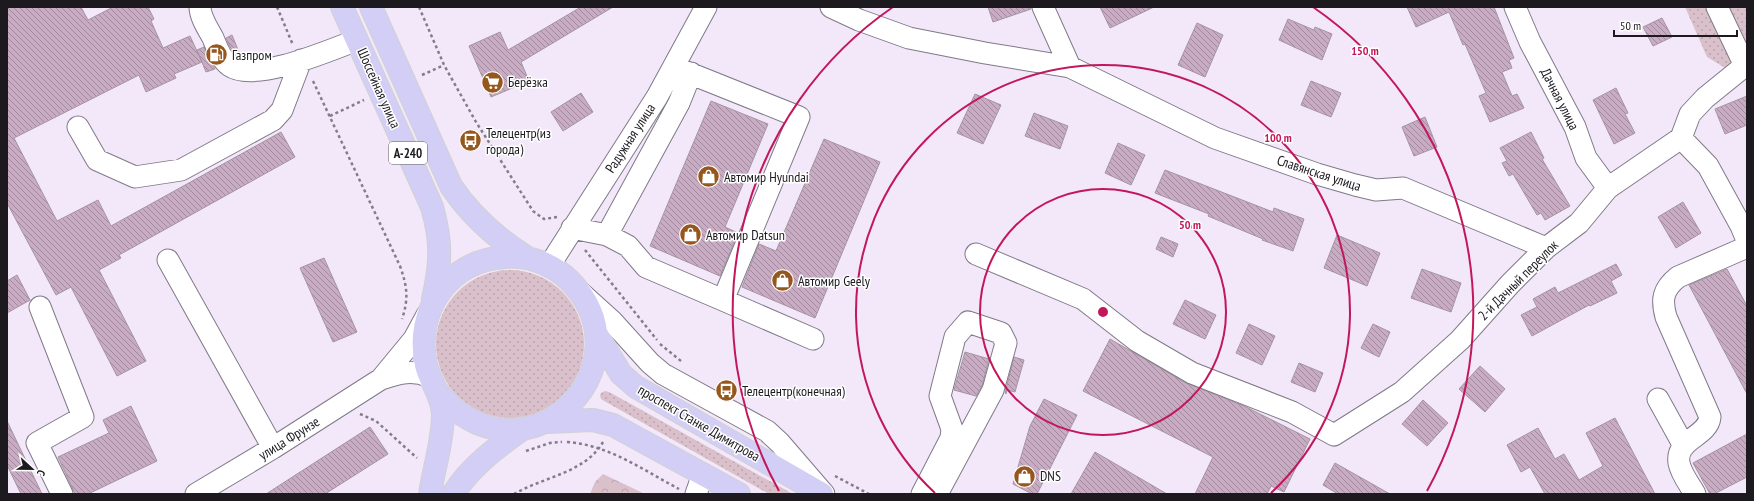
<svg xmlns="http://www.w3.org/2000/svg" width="1754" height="501" viewBox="0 0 1754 501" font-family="'PT Sans Narrow',sans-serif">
	<defs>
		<pattern id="grass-dots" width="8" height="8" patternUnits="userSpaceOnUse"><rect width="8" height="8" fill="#dac0ca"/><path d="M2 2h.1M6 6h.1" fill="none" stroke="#baa4ad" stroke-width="1.8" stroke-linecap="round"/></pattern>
		<pattern id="forest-crowns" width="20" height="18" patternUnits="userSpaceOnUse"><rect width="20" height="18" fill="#dac0ca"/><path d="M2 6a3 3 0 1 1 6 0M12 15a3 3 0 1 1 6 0" fill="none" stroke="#baa4ad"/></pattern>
		<pattern id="building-back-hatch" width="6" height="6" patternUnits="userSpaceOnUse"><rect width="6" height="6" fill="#c9abc3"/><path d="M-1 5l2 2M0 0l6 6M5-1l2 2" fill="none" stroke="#a28a9e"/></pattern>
	</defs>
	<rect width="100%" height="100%" fill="#f2e8f9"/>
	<path fill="url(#grass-dots)" d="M1685,7H1747V81L1707,57Z
		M436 344a74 74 0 1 1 148 0a74 74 0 1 1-148 0Z
		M606,391L611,393L793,494H769L606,402L601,399L600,395L602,392Z"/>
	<path fill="url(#forest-crowns)" d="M603,474L645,494H590L595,482Z"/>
	<path fill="url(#building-back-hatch)" stroke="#a495a1" d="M7,7H81L88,20L113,7H148L154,19L151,21L163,48L190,36L202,62L174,74L176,78L146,92L139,75L14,138L57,221L98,200L111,226L281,132L295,157L119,255L121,258L99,270L146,361L117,376L71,287L56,295L7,203Z
		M581,7H613L521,62L529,81L491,97L469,46L500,32L508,50Z
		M988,7H1030L1031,9L993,22Z
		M1100,7H1154L1110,28Z
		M1407,7H1494L1514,58L1509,60L1512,68L1502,72L1512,96L1517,94L1524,108L1490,122L1479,96L1486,93L1465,44L1463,45L1449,12L1416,27Z
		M1662,18L1672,37L1653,46L1643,27Z
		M1288,19L1314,30L1315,27L1332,34L1322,60L1279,40Z
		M1197,23L1223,35L1205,77L1178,65Z
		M232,35L241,57L235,55L229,45L226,38Z
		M204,47L215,69L206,72L197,50Z
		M1311,81L1341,93L1331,117L1301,105Z
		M1616,88L1628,113L1625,114L1635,133L1614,144L1593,100Z
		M581,93L593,112L563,131L551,112Z
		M975,94L1001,105L983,144L957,133Z
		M1747,96V125L1725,134L1715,109Z
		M711,101L768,124L725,227L738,233L720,276L650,246Z
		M1034,113L1068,126L1060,149L1025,136Z
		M1425,117L1437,147L1414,156L1402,127Z
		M1531,132L1544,158L1542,159L1570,206L1545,220L1541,213L1537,215L1513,174L1509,176L1502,163L1507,161L1500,148Z
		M824,139L880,162L815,318L742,287L759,244L776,251Z
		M1118,143L1145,155L1131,185L1105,173Z
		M1165,170L1273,212L1274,208L1304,219L1293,251L1262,240L1263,239L1208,216L1209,214L1155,193Z
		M1683,202L1701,233L1676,248L1658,217Z
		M1337,235L1380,253L1367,286L1324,268Z
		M1161,237L1178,244L1173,257L1156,249Z
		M324,258L357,332L333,342L300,268Z
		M1616,264L1622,275L1611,281L1617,293L1590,306L1589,305L1532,336L1521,315L1537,307L1533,299L1555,287L1558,293Z
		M1422,269L1461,283L1451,312L1411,298Z
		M1727,269L1747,306V394L1689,285Z
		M17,275L30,300L7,313V281Z
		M1185,300L1216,315L1205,339L1173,324Z
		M1249,324L1275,336L1262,365L1236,353Z
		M1373,324L1390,332L1379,357L1361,348Z
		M1110,339L1186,383L1244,406L1310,439L1284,492L1271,486L1267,494H1195L1213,457L1083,391Z
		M965,352L989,359L982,386L976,396L954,390Z
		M1014,357L1024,360L1015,392L1007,390L1006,394L1005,393Z
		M1299,363L1323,373L1315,392L1291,382Z
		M1480,366L1505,389L1485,412L1459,389Z
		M1044,399L1077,415L1037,494H1032L1013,484L1030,426Z
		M1423,400L1448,423L1427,446L1402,424Z
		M131,406L157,461L88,494H75L58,457L109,433L103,420Z
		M1615,418L1655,494H1545L1530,467L1521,472L1507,445L1538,428L1555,459L1564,454L1579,480L1603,466L1586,433Z
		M7,421L42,494H21L7,465Z
		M370,427L388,454L325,494H266Z
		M1747,434V477L1714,494H1710L1693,463Z
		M1095,452L1167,494H1071Z
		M1335,463L1390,494H1338L1323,485Z"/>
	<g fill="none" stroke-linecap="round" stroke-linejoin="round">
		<defs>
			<path id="minor" d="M200,7C200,17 208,29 213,38C217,48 221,60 230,66C255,83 330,50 357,40
				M831,7L859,20L909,38L985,53L1070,67
				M1043,7L1070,67L1215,138L1317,174L1355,185L1376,190L1403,188L1546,248
				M1515,7L1530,42L1575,127L1586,158L1608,188
				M1717,7L1745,66
				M78,127L97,160L135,177L181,170L273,120L282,110L301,60
				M1681,138L1708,166L1741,226L1747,240
				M572,228L607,235L628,246L646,267L723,300L799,117L674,67
				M607,235L679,103L691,73
				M976,254L1083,299L1137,341L1192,373L1292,412L1334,435L1402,392L1460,340L1510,284L1546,248L1579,223L1608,188L1681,138L1690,114L1705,98L1747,64
				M168,260L273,448
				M549,266L657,97L706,7
				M581,293L612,321L650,363L663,374L767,431L780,443L824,494
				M723,300L813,339
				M40,307L83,417L37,443L62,494
				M381,379L414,339L427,315
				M1658,399L1684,446
				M196,494L273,448L381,379C399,373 413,369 430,377
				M696,494L703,474
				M922,494L951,438L952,429L940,396L955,337L968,322L1001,333L1006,343L993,390L937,494
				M1695,494C1690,485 1681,474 1679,463C1675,439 1708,437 1710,417L1666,317C1661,299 1663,289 1678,277L1747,247"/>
			<path id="major" d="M342,7L432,207C442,242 441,264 433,299
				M371,7L451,186C471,216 496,238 526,257
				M596,333L621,374L636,387L822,494
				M547,422L593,420L613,425L739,494
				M430,494C434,467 443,441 443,414C442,395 430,382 426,365C414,311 449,260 505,257C529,255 553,264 570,281C653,367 523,495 437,391
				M453,494C471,466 497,447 524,428"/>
		</defs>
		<use href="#minor" stroke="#817988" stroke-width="23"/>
		<use href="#major" stroke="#d2d1d2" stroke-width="24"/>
		<path stroke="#847d89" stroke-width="2.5" stroke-dasharray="3 3" stroke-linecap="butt" d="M277,7L293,45
			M419,7L444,65L476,122L533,211L544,219L557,217
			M422,75L444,65
			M313,81L400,266C407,286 409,298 402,319
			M330,116L364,100
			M585,250L657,340
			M660,344L681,361
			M360,414L376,421L417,458
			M567,442C609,445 643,470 679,489
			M526,451L550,443L562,442
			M835,476L869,494
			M514,494C543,477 585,473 603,442"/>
		<use href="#minor" stroke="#fff" stroke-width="21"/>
		<use href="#major" stroke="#d3cef5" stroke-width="22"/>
	</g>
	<g fill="none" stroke="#c2185b" stroke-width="2">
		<circle cx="1103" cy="312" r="123"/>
		<path d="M935 493A247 247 0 1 1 1271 493"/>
		<path d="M779 491A370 370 0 0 1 893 7M1313 7A370 370 0 0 1 1427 491"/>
	</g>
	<defs>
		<symbol id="fuel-disc" viewBox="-11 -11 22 22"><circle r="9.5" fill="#96571d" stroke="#fff"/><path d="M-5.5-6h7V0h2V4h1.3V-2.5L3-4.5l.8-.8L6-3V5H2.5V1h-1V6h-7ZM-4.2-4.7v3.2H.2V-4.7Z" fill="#fff"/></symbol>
		<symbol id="supermarket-disc" viewBox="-11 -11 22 22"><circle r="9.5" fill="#96571d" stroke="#fff"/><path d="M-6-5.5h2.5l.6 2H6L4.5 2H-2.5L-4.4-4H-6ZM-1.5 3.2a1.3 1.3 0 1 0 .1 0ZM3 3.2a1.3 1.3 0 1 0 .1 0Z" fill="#fff"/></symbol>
		<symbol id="bus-disc" viewBox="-11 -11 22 22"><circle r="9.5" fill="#96571d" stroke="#fff"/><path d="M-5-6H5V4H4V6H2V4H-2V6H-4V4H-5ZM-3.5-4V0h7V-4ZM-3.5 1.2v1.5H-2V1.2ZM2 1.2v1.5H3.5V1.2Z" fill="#fff"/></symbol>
		<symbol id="shop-disc" viewBox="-11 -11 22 22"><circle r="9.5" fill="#96571d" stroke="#fff"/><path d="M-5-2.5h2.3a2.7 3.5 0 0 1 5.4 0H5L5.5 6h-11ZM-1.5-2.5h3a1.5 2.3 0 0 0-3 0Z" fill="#fff"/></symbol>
	</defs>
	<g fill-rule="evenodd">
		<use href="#fuel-disc" x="204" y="42" width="25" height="25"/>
		<use href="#supermarket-disc" x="480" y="70" width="25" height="25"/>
		<use href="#bus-disc" x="458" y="128" width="25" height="25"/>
		<use href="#shop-disc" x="696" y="164" width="25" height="25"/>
		<use href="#shop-disc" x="678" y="222" width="25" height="25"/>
		<use href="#shop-disc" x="770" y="268" width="25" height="25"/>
		<use href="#bus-disc" x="714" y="378" width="25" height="25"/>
		<use href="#shop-disc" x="1012" y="464" width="25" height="25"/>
	</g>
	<g text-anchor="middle" stroke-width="3" stroke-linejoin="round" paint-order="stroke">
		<rect fill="#fff" stroke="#605e62" stroke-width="1" x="389" y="142" width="38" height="22" rx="3"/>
		<g font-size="13" font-weight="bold" fill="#1c191f">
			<text x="408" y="158">А-240</text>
		</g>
		<g font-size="14" fill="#1c191f" stroke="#fff" text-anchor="start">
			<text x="232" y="60">Газпром</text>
			<text x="508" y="87">Берёзка</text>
			<text x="486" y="138">Телецентр(из<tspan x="486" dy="16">города)</tspan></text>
			<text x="724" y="182">Автомир Hyundai</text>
			<text x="706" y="240">Автомир Datsun</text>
			<text x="798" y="286">Автомир Geely</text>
			<text x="742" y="396">Телецентр(конечная)</text>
			<text x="1040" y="481">DNS</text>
		</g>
		<g font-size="14" fill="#1c191f" stroke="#fff">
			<text transform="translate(379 88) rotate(66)" y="5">Шоссейная улица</text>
			<text transform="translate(1560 99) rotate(63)" y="5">Дачная улица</text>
			<text transform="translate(630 138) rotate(-57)" y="5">Радужная улица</text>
			<text transform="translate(1319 173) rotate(18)" y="5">Славянская улица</text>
			<text transform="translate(1518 280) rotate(-45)" y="5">2-й Дачный переулок</text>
			<text transform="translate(699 423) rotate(30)" y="5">проспект Станке Димитрова</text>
			<text transform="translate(289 438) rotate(-32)" y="5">улица Фрунзе</text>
		</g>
	</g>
	<circle cx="1103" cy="312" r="6" fill="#c2185b" stroke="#fff" stroke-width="2"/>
	<g font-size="12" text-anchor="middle" font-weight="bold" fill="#c2185b" stroke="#fff" stroke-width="3" stroke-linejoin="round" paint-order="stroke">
		<text x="1365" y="55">150 m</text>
		<text x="1278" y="142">100 m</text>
		<text x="1190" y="229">50 m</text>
	</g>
	<rect width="1754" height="501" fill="none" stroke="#1c191f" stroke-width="16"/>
	<g transform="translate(32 469) rotate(112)" stroke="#ffffff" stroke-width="3" paint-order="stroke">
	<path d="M0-3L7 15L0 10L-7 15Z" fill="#1c191f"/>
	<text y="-6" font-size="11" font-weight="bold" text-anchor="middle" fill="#1c191f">С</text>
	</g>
	<path d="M1614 30v6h123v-6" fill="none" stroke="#1c191f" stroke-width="2"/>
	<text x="1620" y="30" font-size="12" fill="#1c191f" stroke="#ffffff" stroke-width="3" paint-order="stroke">50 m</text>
</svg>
